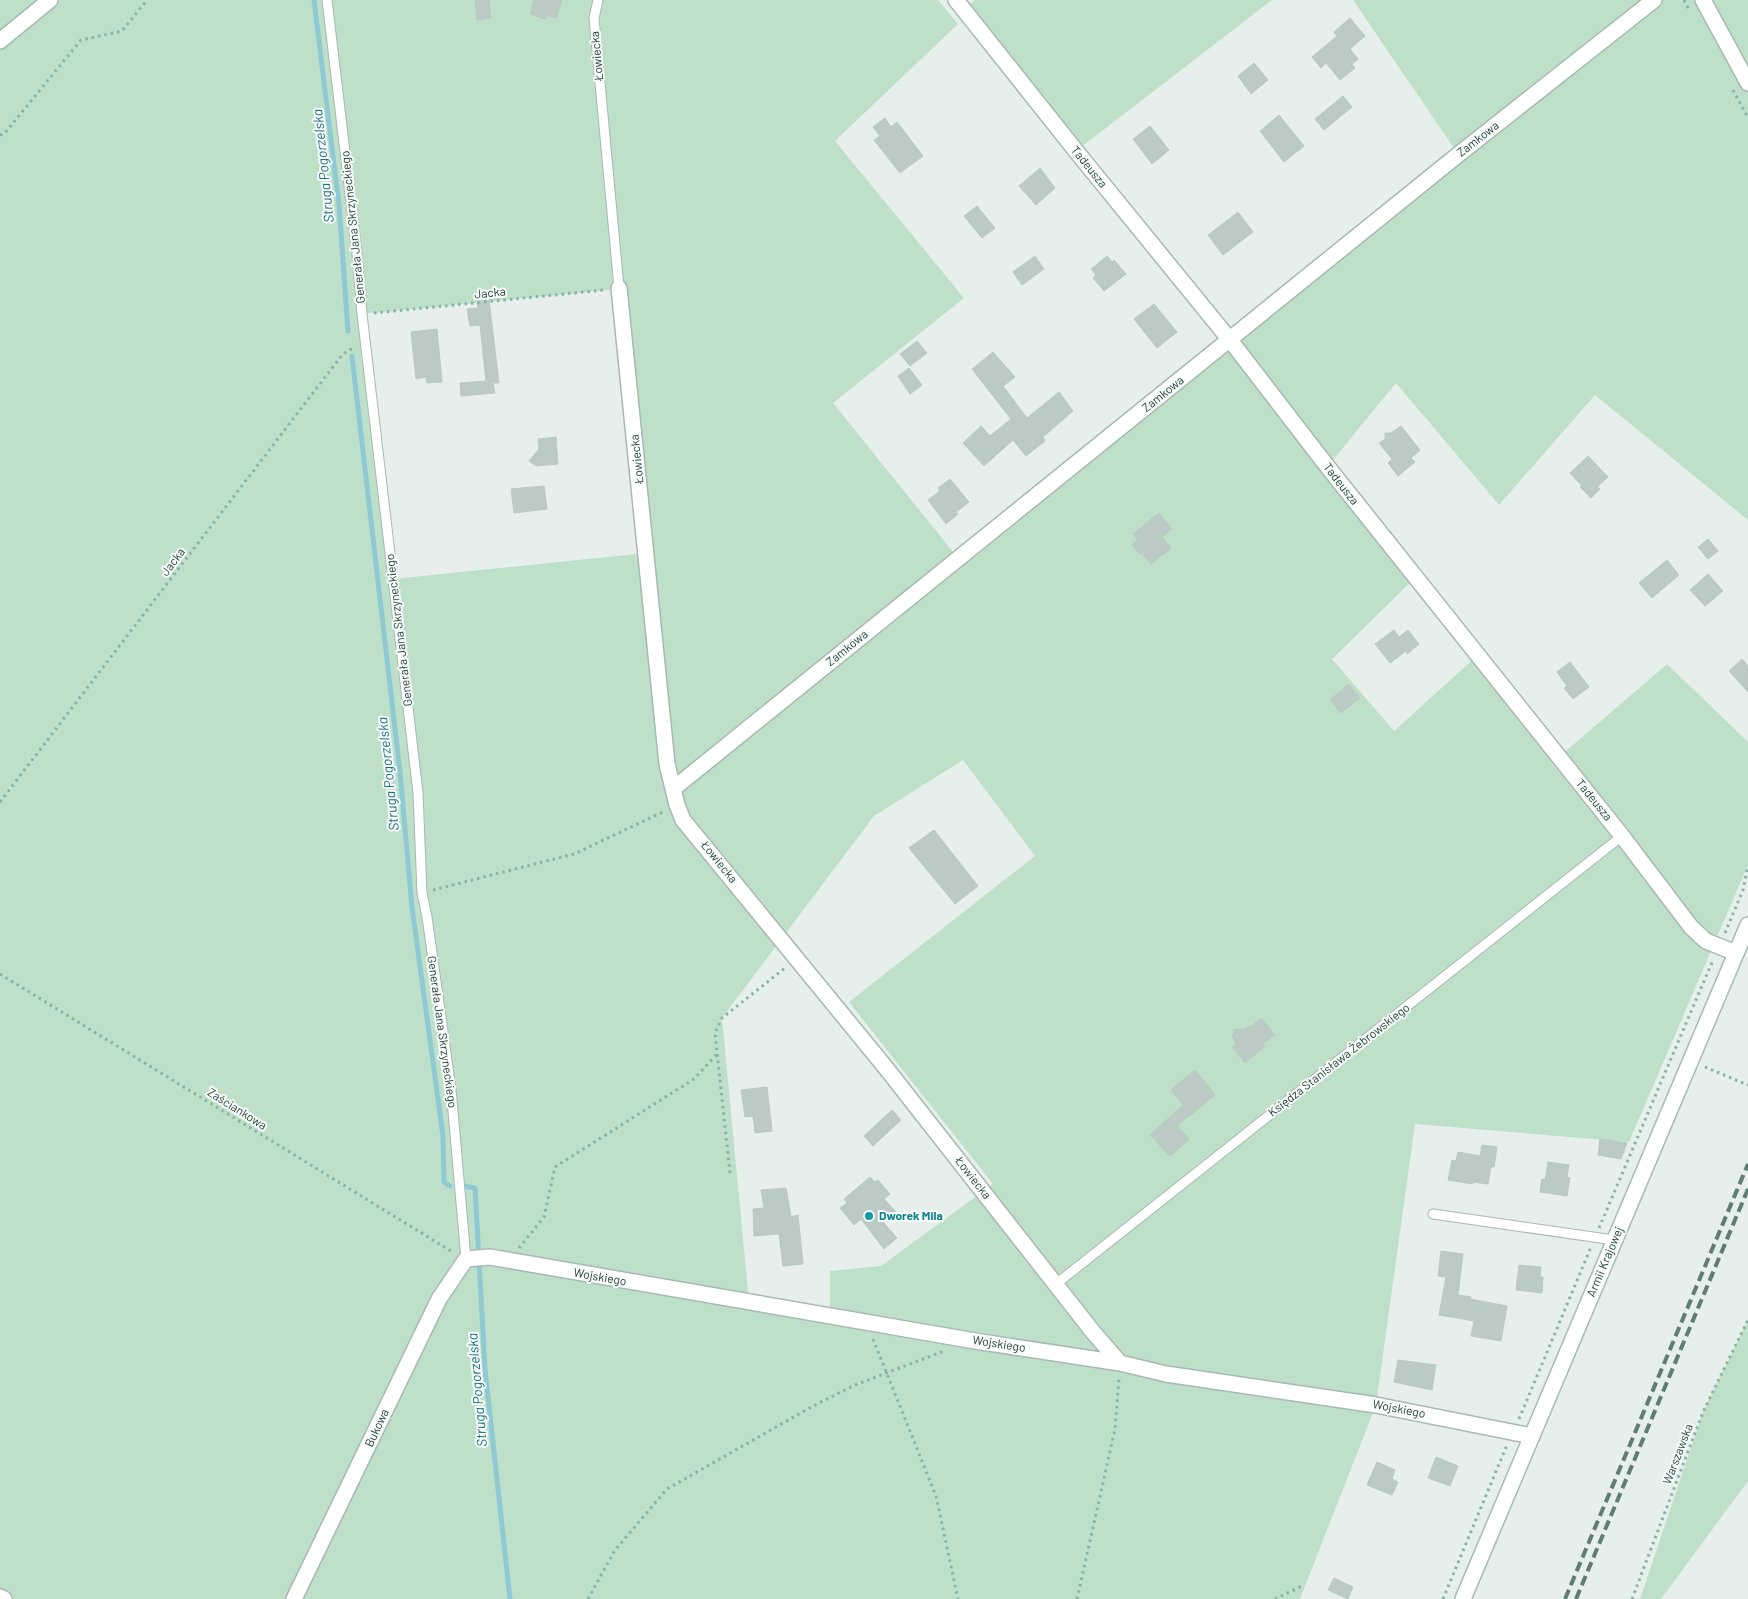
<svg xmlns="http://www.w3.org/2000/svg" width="1748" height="1599" viewBox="0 0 1748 1599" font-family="Barlow,sans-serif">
	<rect width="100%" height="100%" fill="#e6efeb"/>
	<path fill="#bfe0c8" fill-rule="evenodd" d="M0,0H938L958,24L835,141L964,298L833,403L958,558L1458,154L1353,0H1748V520L1595,395L1499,505L1396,383L1328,466L1416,577L1332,659L1394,731L1478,655L1559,757L1667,664L1748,742V865L1629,1142L1415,1124L1376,1405L1300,1599H0ZM619,289L646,553L393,579L362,314ZM963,760L1035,856L849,1002L993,1184L881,1266L830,1271V1316L749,1302L722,1018L874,816Z
		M975,0H1272L1076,151L963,9Z
		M1748,1320V1481L1661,1599H1640L1703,1412Z"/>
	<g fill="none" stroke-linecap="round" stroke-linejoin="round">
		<path stroke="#8ec9d4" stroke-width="5" d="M314,0L339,205L348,331
			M352,356L400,772L412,907L443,1136L444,1182L450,1186
			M465,1186L475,1188L485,1369L510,1599"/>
	</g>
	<path fill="#bbcac4" stroke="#b8c9c2" d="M475,0H489L491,18L477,20Z
		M534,0H562L556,18L546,15L545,19L530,14Z
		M1350,18L1365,36L1350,49L1358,59L1352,64L1355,68L1340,80L1326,63L1321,68L1312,57L1337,36L1334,32Z
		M1254,63L1268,80L1251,94L1238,76Z
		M1343,96L1352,107L1324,130L1315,119Z
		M1279,115L1304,146L1284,162L1260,131Z
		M885,118L891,127L897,122L923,156L900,173L874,140L880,136L873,127Z
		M1150,126L1169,150L1152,164L1133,139Z
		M1040,168L1055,188L1036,205L1019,186Z
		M977,206L995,228L982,238L964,216Z
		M1238,212L1253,232L1223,255L1208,235Z
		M1035,256L1044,269L1022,285L1013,272Z
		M1107,256L1112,262L1114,260L1126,274L1104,291L1093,278L1096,275L1091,269Z
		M489,300L499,383H493L495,393L461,396L460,383L486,381L480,325L470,326L467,309L478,308L477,302Z
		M1154,304L1177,332L1157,348L1134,319Z
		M437,329L442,382L427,383L426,377L416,379L411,332Z
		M917,341L927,353L910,366L900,354Z
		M993,352L1015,377L1003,386L1027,418L1059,392L1073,411L1043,437L1045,441L1026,456L1013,440L984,466L963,443L981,426L990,436L1011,419L972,369Z
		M909,368L922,385L910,394L898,376Z
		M1401,426L1420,450L1411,458L1415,462L1398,476L1388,463L1392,459L1379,443L1385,439V433H1391Z
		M556,437L558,464L536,466L529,461L539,449L538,439Z
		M1588,456L1608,477L1597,487L1600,489L1591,498L1580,487L1582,486L1570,473Z
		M950,479L969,502L956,512L958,514L946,524L928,500L940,491L938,488Z
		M544,486L547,509L514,513L511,489Z
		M1159,513L1172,529L1162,537L1171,548L1151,564L1142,553L1140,554L1132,545L1138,540L1133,534Z
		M1708,539L1718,551L1708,559L1698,547Z
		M1667,560L1679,575L1652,598L1639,583Z
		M1708,574L1723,591L1705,606L1690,590Z
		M1394,630L1399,637L1408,630L1419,644L1407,654L1406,651L1390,663L1375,644Z
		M1742,659L1748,666V692L1729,671Z
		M1570,662L1589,687L1573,699L1564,688L1567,686L1557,672Z
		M1348,684L1360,698L1341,713L1330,700Z
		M934,830L978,886L955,904L909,848Z
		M1261,1018L1275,1035L1263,1044L1265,1046L1245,1063L1232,1047L1236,1043L1232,1037L1234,1032L1235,1029L1243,1030L1249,1026L1250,1028Z
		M1195,1070L1215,1095L1177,1126L1189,1139L1170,1156L1150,1135L1183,1105L1171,1090Z
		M767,1087L772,1131L755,1133L753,1116L745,1117L741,1090Z
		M892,1110L901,1120L873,1146L864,1136Z
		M1600,1139L1627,1143L1621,1159L1598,1155Z
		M1482,1145L1497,1147L1494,1167H1491L1488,1184L1473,1182V1184L1448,1180L1452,1160L1456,1161L1458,1152L1480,1156Z
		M1548,1162L1569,1165L1567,1177L1570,1178L1567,1196L1540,1192L1542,1179L1545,1180Z
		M870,1177L875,1182L878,1180L890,1194L884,1199L896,1212L883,1222L897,1238L884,1249L861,1219L854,1225L840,1208L847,1203L844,1199Z
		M786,1188L791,1217L798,1215L803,1264L783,1266L779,1234L754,1236L753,1209L764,1208L761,1190Z
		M1441,1251L1463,1254L1458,1295L1471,1297L1470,1299L1507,1306L1501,1341L1471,1336L1474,1321L1439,1315L1446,1277L1438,1276Z
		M1519,1265L1541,1267L1540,1277H1543L1542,1293L1516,1290Z
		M1398,1360L1436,1365L1432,1390L1394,1382Z
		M1436,1457L1458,1466L1450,1486L1428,1478Z
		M1377,1462L1395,1470L1392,1479L1398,1482L1392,1495L1367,1485Z
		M1334,1578L1353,1587L1348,1599L1328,1590Z"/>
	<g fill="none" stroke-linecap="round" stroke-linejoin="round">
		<defs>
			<path id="service" d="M327,0L357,253L362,314L418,793L422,893L427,917L451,1089L466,1259
				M598,0L594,18L619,288
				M1433,1214L1614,1240
				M1056,1284L1622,836"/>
			<path id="minor" d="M956,0L1076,151L1230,340L1327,466L1622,836L1691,927L1706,941L1736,953
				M0,41L50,0
				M619,288L667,764L677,805L683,820L886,1068L1093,1332L1120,1363
				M673,789L1459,154L1654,0
				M0,1597L4,1599
				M294,1599L439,1299L466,1259L490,1257L975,1341L1120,1363L1166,1374L1376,1405L1532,1436"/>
			<path id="tertiary" d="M1703,0L1748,83"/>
			<path id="secondary" d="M1463,1599L1748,925"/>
		</defs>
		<use href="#service" stroke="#a8b8b2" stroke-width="11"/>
		<use href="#minor" stroke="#a8b8b2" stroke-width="18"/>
		<use href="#tertiary" stroke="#a8b8b2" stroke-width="18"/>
		<use href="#secondary" stroke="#a4bbb3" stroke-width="18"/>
		<path stroke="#86b3a5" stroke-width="3" stroke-dasharray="2.5 4" stroke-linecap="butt" d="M1684,0L1688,8
			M1733,90L1748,118
			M0,135L4,134L81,40L122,31L147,0
			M374,313L604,290
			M0,802L342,355L354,347
			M433,890L574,854L665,811
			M1725,933L1743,890L1748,865
			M0,974L454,1253
			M1705,1067L1748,1085
			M730,1173L715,1033L722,1018L785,968
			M1599,1228L1713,960
			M519,1248L544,1217L555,1167L694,1079L717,1054
			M873,1339L936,1496L958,1599
			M1519,1419L1591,1247
			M588,1599L615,1550L667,1489L813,1406L855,1385L944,1351
			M1077,1599L1115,1429L1119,1378
			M1275,1599L1302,1586
			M1443,1599L1507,1445
			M1632,1599L1703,1412L1748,1320"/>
		<use href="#service" stroke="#fff" stroke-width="9"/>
		<use href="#minor" stroke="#fff" stroke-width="15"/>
		<use href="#tertiary" stroke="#fff" stroke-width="15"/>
		<use href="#secondary" stroke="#fff" stroke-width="15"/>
		<path stroke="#5f7d75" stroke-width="4" stroke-dasharray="10 5" stroke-linecap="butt" d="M1565,1599L1748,1164
			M1576,1599L1748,1189"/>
	</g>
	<circle fill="#0f9aa8" stroke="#f7fbf9" stroke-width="2" cx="869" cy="1216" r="5"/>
	<g text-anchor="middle" stroke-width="4" stroke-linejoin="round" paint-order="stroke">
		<g font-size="12" fill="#24423a" stroke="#f7fbf9">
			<text transform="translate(597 56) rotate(-95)" y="4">Łowiecka</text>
			<text transform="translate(1478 139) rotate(-38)" y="4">Zamkowa</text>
			<text transform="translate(1089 167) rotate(51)" y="4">Tadeusza</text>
			<text transform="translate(353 227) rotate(-96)" y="4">Generała Jana Skrzyneckiego</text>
			<text transform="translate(490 293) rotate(-6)" y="4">Jacka</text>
			<text transform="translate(1163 394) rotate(-39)" y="4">Zamkowa</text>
			<text transform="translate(637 459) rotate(-96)" y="4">Łowiecka</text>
			<text transform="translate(1341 484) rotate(52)" y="4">Tadeusza</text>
			<text transform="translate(173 562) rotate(-53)" y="4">Jacka</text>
			<text transform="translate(399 630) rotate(-97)" y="4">Generała Jana Skrzyneckiego</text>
			<text transform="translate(847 648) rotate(-39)" y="4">Zamkowa</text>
			<text transform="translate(1594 800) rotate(51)" y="4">Tadeusza</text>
			<text transform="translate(719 862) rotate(51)" y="4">Łowiecka</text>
			<text transform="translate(442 1032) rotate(82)" y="4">Generała Jana Skrzyneckiego</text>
			<text transform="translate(1339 1060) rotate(-38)" y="4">Księdza Stanisława Żebrowskiego</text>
			<text transform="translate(237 1109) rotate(32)" y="4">Zaściankowa</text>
			<text transform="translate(973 1178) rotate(52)" y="4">Łowiecka</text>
			<text transform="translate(1605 1262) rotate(-67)" y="4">Armii Krajowej</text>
			<text transform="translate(600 1277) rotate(10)" y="4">Wojskiego</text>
			<text transform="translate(999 1344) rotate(9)" y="4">Wojskiego</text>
			<text transform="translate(1399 1409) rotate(11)" y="4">Wojskiego</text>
			<text transform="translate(377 1428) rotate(-65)" y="4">Bukowa</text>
			<text transform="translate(1678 1454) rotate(-69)" y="4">Warszawska</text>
		</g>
		<g font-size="12" font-weight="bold" fill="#0d838f" stroke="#f7fbf9" text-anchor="start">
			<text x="879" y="1220">Dworek Mila</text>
		</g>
		<g font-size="14" font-style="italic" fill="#1c6f80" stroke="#f7fbf9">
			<text transform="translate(323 166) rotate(-96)" y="5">Struga Pogorzelska</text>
			<text transform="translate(388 774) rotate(-96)" y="5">Struga Pogorzelska</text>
			<text transform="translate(477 1390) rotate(-95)" y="5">Struga Pogorzelska</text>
		</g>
	</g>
</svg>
